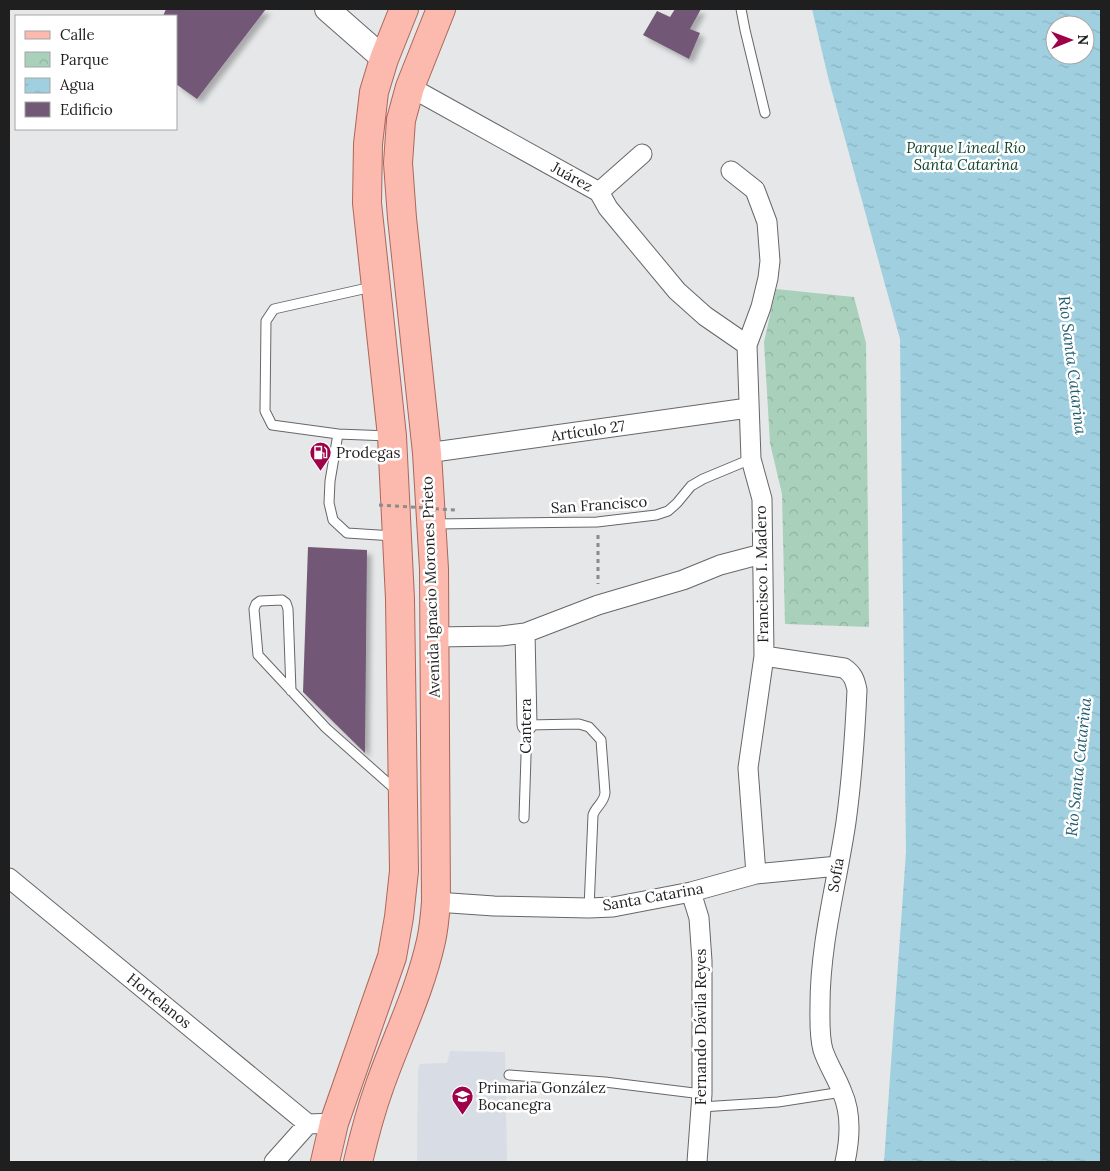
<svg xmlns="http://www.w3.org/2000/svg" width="1110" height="1171" viewBox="0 0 1110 1171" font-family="Lora,serif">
	<defs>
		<pattern id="park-crowns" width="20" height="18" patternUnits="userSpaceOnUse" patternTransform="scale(1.25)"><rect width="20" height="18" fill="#a9d0ba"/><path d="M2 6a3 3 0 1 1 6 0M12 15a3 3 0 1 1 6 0" fill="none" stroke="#91b29f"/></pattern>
		<pattern id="water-ripples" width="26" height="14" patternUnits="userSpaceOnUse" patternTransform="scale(1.25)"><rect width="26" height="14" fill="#a0d0e0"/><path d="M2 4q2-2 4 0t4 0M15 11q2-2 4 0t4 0" fill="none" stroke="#89b2c0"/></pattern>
		<filter id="shadow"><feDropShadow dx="4.5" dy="4.5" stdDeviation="2.5" flood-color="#0004"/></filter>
	</defs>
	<rect width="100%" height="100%" fill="#e6e7e8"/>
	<path fill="#d8dce4" d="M450,1051L505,1052L507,1162H417L418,1070L420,1064L447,1063Z"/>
	<path fill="url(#park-crowns)" d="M776,289L854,297L866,343L869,627L785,624L782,494L770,443L764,342Z"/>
	<path fill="url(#water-ripples)" fill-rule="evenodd" d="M812,9H1101V1162H884L906,852L900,339L828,77ZM1055,25H1085V55H1055Z"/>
	<path fill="#725976" filter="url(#shadow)" d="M166,9H266L197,99L176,84V16H163Z
		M675,9H701L690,29L700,33L689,59L643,35L657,11L670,17Z
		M308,547L367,550L365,753L303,692Z"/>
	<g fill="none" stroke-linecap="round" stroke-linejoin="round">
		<defs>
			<path id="service" d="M741,9L745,30L765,113
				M338,434L272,425L265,411L266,321L274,309L363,289
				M389,436L338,434L330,481L329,503L333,520L347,533L394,536
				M434,524L597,522L656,515L668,511L677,503L691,486L703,479L751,459
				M291,691L288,609L286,603L282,600L260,601L256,604L254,609L258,655L326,728L397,791
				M524,818L527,725L579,724L589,727L601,740L605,793C604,803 596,806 593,815L589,908
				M509,1075L605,1082L702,1094
				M701,1107L778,1102L842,1092"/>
			<path id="minor" d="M410,87L599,192L608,208L677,291L705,316L747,345
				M731,171L755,190L767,222L770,261L768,278L761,307L747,345L751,459L762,499L764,656L748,768L756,874
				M599,192L642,154
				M427,453L748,408
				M525,633L527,725
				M435,637L501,636L525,633L598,605L683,580L720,565L762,554
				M764,656L844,668C853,674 855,680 857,690C855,734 852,778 846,822C837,883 820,943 820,1005C820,1020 819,1036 823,1050C828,1065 837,1078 842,1092C852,1114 850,1139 845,1162
				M9,878L308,1124L334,1123
				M691,892L699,918L702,961V1094L697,1162
				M436,902L494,906L589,908L613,907L691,892L756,874L838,866
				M274,1162L308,1124"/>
			<path id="tertiary" d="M327,9L384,59"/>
			<path id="primary" d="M325,1162L334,1123L392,957L399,917L404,871L400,599L392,436L367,203L368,144L374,92L384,59L404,9
				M358,1162C364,1136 371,1110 380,1085C397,1037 420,991 431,941C434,928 435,915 436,902L434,569L427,453L402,218L398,163L401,120L410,87L441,9"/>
		</defs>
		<use href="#service" stroke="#676769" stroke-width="11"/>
		<use href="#minor" stroke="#676769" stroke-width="21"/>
		<use href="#tertiary" stroke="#676769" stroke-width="26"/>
		<use href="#primary" stroke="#ad6659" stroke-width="30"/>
		<path stroke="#8a8b8b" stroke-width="3" stroke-dasharray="4 4" stroke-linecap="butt" d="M598,535V584"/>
		<use href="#service" stroke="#fff" stroke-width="9"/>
		<use href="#minor" stroke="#fff" stroke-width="19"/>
		<use href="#tertiary" stroke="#fff" stroke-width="24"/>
		<use href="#primary" stroke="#fcbaae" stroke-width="28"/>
		<path stroke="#8a8b8b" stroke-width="3" stroke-dasharray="4 4" stroke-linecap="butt" d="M379,505L456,510"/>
	</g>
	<defs>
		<symbol id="fuel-pin" viewBox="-11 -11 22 30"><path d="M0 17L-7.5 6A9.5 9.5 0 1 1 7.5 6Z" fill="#9e0249" stroke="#fff"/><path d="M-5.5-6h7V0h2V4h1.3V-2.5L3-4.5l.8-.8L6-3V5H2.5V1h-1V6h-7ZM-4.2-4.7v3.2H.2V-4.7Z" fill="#fff"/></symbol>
		<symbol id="school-pin" viewBox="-11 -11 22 30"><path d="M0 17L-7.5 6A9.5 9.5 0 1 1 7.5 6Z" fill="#9e0249" stroke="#fff"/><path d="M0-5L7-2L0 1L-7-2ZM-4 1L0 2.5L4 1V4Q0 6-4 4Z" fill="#fff"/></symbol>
	</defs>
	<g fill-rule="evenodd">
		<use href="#fuel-pin" x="308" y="440" width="25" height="34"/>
		<use href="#school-pin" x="450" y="1084" width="25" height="34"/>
	</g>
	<g text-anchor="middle" stroke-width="5" stroke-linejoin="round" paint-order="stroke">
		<g font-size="15" font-style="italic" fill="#12452e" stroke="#fff">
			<text x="966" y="153">Parque Lineal Río<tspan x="966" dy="17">Santa Catarina</tspan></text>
		</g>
		<g font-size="15" fill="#1f1f1f" stroke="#fff">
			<text transform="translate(572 177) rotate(29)" y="5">Juárez</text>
			<text transform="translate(588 431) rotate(-8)" y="5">Artículo 27</text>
			<text transform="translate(599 505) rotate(-4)" y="5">San Francisco</text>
			<text transform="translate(762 574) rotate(-91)" y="5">Francisco I. Madero</text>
			<text transform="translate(431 587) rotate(-92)" y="5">Avenida Ignacio Morones Prieto</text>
			<text transform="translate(526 726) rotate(-90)" y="5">Cantera</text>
			<text transform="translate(836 875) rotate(-80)" y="5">Sofía</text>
			<text transform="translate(653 897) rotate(-10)" y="5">Santa Catarina</text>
			<text transform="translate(159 1001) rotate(39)" y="5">Hortelanos</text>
			<text transform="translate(701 1027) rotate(-90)" y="5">Fernando Dávila Reyes</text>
		</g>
		<g font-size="15" fill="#1f1f1f" stroke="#fff" text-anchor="start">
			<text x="336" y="458">Prodegas</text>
			<text x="478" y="1093">Primaria González<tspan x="478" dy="17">Bocanegra</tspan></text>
		</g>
		<g font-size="16" font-style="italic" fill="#235f71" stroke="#fff">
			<text transform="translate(1073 365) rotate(83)" y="6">Río Santa Catarina</text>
			<text transform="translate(1078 767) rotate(-84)" y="6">Río Santa Catarina</text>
		</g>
	</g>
	<rect width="1110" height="1171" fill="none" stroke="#1f1f1f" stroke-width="20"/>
	<rect x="15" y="15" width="162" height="115" fill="#ffffff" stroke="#a5a5a5"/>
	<rect x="25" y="31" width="25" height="8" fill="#fcbaae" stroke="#a5a5a5"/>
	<text x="60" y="40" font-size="15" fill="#1f1f1f">Calle</text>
	<rect x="25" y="52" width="25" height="15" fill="url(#park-crowns)" stroke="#a5a5a5"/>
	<text x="60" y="65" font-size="15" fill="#1f1f1f">Parque</text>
	<rect x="25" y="78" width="25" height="15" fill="url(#water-ripples)" stroke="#a5a5a5"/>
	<text x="60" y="90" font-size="15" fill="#1f1f1f">Agua</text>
	<rect x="25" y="102" width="25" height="15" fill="#725976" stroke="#a5a5a5"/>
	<text x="60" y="115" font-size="15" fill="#1f1f1f">Edificio</text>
	<g transform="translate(1070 40) rotate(89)"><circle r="24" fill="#ffffff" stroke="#a5a5a5"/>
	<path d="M0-4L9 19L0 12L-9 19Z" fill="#9e0249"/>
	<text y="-8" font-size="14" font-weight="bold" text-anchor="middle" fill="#1f1f1f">N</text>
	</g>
</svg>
